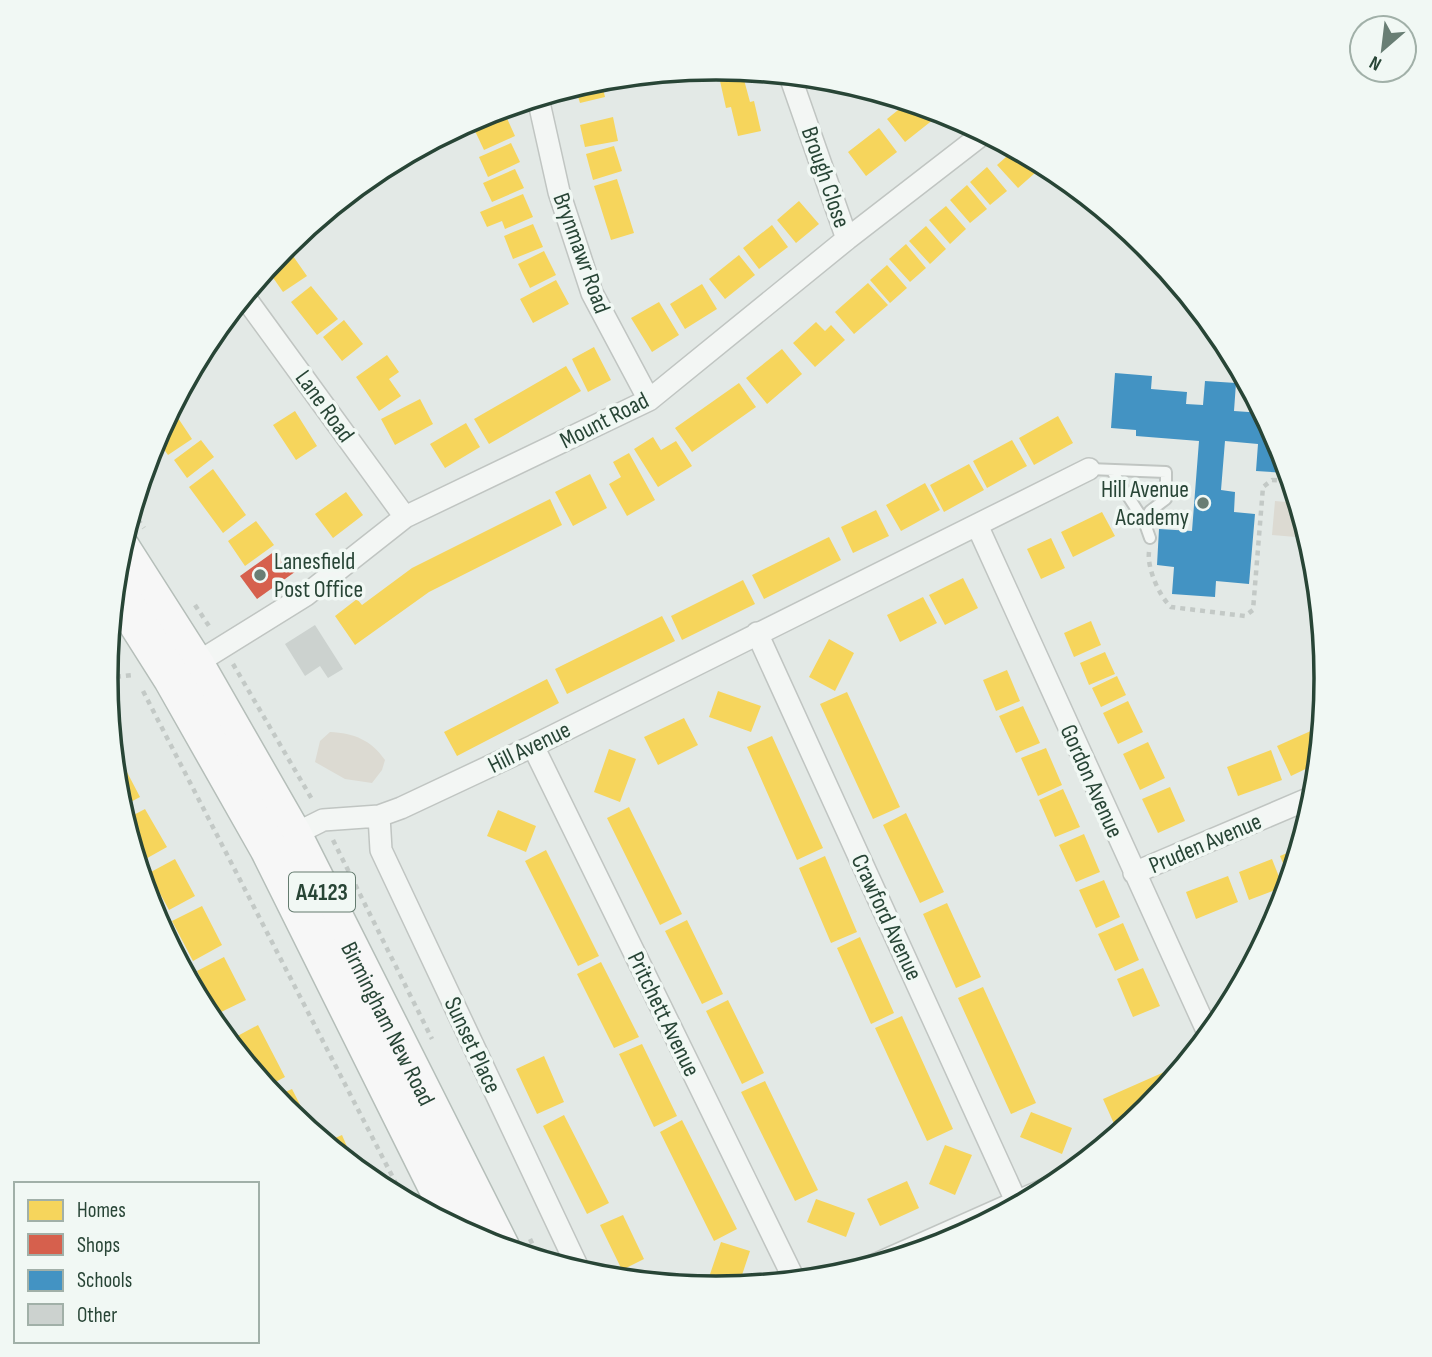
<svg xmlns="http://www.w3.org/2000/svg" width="1432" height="1357" viewBox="0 0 1432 1357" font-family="'Sofia Sans Condensed',sans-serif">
	<rect width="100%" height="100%" fill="#e3e9e6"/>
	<path fill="#dcdad2" d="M1275,501L1297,503L1308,538L1272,535Z
		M330,732C354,733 371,740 385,760L382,770L372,783L345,779L315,762L320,741Z"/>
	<path fill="#f6d55c" d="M743,76L750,102L754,101L761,131L738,136L731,107L726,108L720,81Z
		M601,80L605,97L580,103L575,87Z
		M908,102L924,107L934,119L905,142L887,119Z
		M505,108L474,124L472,120L483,115Z
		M506,116L515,136L484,150L475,131Z
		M613,117L618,141L585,147L580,125Z
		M879,128L897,152L866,176L848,152Z
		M511,143L520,162L488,177L479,157Z
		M614,146L622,171L593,180L586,154Z
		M1014,150L1035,173L1018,188L997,165Z
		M1034,160L1055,171L1058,173L1051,179Z
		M987,167L1007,191L990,205L970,182Z
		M515,169L524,188L492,202L483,183Z
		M617,179L634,233L611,240L594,186Z
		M967,185L987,209L970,223L950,200Z
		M523,194L533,217L505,229L502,221L487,227L480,212Z
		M799,201L819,224L796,243L777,220Z
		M946,206L966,229L950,244L929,220Z
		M533,224L543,247L513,259L504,236Z
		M772,225L788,247L759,269L743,248Z
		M926,226L946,249L930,264L909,241Z
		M906,244L926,268L910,282L889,259Z
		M286,246L307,276L283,292L267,269Z
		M544,251L556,275L530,288L518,264Z
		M739,255L755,275L725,299L709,279Z
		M887,265L907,288L890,303L870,280Z
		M556,280L569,304L533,323L520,299Z
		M868,283L888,305L854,334L835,312Z
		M702,284L717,309L685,329L670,304Z
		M311,286L338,319L317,335L291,302Z
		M659,302L679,335L652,352L631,318Z
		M344,320L363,344L342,361L323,337Z
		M816,322L825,331L831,325L845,340L815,367L793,343Z
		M594,347L611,380L588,392L572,359Z
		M782,349L802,374L767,404L746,378Z
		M387,355L399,372L389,379L401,396L379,411L356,377Z
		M566,366L581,391L489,444L474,419Z
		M739,383L756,407L692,452L675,428Z
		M420,399L433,424L395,445L381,419Z
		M172,409L192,439L168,455L156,438Z
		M295,411L317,446L296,460L273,425Z
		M1058,416L1073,443L1034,465L1019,438Z
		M466,423L480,447L445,468L430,444Z
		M653,437L661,450L676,441L692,466L658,487L634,449Z
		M201,440L214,457L187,478L174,460Z
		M1012,440L1027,466L987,488L973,461Z
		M629,453L655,500L627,516L609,484L621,477L613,462Z
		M969,464L984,490L944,512L930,485Z
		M213,469L246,515L223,533L189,487Z
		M590,474L607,508L573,526L555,492Z
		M925,483L940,510L901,531L886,505Z
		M346,492L363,515L333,538L315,514Z
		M550,499L562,525L429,592L355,645L335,616L357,599L362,605L412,568Z
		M876,510L889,536L853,553L841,527Z
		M1102,512L1115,536L1073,557L1061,532Z
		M256,521L274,545L245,566L228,541Z
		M829,537L841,560L764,599L752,575Z
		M1051,538L1065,568L1041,579L1027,549Z
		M963,578L978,608L945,625L929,595Z
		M743,580L755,604L682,640L671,616Z
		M923,597L937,623L900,642L887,615Z
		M662,616L675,641L567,694L555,669Z
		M1091,621L1101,645L1074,657L1064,633Z
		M829,639L854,653L835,691L809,677Z
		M1105,652L1115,674L1089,685L1080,663Z
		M1007,670L1020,701L996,711L983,680Z
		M1117,676L1126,695L1101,707L1092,688Z
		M547,679L559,703L457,756L444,732Z
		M718,691L761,706L751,732L709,717Z
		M847,692L900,807L873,819L820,704Z
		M1128,701L1143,732L1118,744L1103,713Z
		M1023,706L1040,743L1016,753L999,716Z
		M684,718L698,745L658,765L644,737Z
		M1313,730L1320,745L1318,763L1291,776L1277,746Z
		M772,736L823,848L797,860L747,747Z
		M1148,742L1165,778L1140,790L1123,754Z
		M1046,748L1062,785L1038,796L1021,758Z
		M609,749L636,759L620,802L594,792Z
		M1271,750L1282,780L1238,796L1227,767Z
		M117,753L140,797L121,807L113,755Z
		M1170,787L1185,821L1158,833L1142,799Z
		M1063,789L1080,827L1055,837L1039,800Z
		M629,807L682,914L660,925L607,818Z
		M145,809L167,847L142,861L130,840L124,820Z
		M498,810L536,826L526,852L487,836Z
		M906,813L944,892L920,903L883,825Z
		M1084,834L1100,872L1076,882L1059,845Z
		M1299,848L1290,880L1280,856Z
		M546,850L599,956L578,966L525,861Z
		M825,856L857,932L831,943L799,868Z
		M175,859L195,896L169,910L149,873Z
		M1272,859L1283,887L1249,900L1239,872Z
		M1228,876L1238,902L1196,919L1186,892Z
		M1104,880L1120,917L1096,928L1079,890Z
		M947,903L981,977L956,988L923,914Z
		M202,906L222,945L193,961L172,921Z
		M687,920L723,994L702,1004L665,931Z
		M1123,923L1139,960L1115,971L1098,934Z
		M860,937L894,1013L871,1024L837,948Z
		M224,957L246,1000L219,1013L197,971Z
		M601,962L639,1037L614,1048L577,974Z
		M1143,968L1160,1006L1133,1017L1117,979Z
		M983,987L1036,1103L1011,1114L958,998Z
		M728,1000L764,1073L742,1084L706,1011Z
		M902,1016L953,1129L927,1141L875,1028Z
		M258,1025L285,1077L266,1087L230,1040Z
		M642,1044L677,1116L654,1127L619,1054Z
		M544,1056L564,1102L537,1114L516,1069Z
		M1187,1062L1147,1110L1115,1126L1103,1099Z
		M765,1081L818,1190L795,1201L741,1092Z
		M292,1089L316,1136L284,1110L274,1097Z
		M1031,1112L1072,1128L1062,1154L1020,1137Z
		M564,1115L609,1203L587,1214L543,1126Z
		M682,1120L737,1229L714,1241L660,1132Z
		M342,1135L351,1156L344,1159L324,1143Z
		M945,1145L972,1155L955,1195L929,1184Z
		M907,1181L919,1208L880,1226L867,1199Z
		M816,1199L855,1213L846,1237L807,1222Z
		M623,1215L644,1259L622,1270L600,1225Z
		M721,1242L750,1251L738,1287L722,1288L707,1283Z"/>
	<path fill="#d6604d" d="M275,551L283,562L290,556L299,569L257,599L240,576Z"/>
	<path fill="#4393c3" d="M1115,373L1152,376L1151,389L1187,392L1186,404L1203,405L1205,381L1236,383L1234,411L1263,413L1280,445L1288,473L1256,471L1258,444L1225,441L1221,490L1235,492L1234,512L1255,514L1249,584L1216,581L1215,597L1172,594L1174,567L1157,565L1159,529L1192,531L1199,441L1136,436V430L1111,428Z"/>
	<path fill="#ccd2cf" d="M315,625L343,669L328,678L320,666L305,676L285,644Z"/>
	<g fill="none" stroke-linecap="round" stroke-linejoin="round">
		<defs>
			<path id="service" d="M1089,469L1166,472V499L1150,511L1144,521L1150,538
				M1112,471L1144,521"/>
			<path id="minor" d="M790,76L847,239
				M538,98L559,192L592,293L649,400
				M244,296L405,517
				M977,525L1209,1035
				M757,633L1016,1201
				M195,664L306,595L405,517L649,400L847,239L984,133
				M533,746L795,1281
				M379,816L381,850L580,1272
				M293,835L323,820L379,816L401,808L533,746L1089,469
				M1134,873L1315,796
				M872,1266L1059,1183"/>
			<g id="trunk">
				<path id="s1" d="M121,548L195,664L293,835L501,1248"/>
				<path d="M115,588L172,678L269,849L458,1229"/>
			</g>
		</defs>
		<use href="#service" stroke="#c0c5c2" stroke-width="14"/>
		<use href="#minor" stroke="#c0c5c2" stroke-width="24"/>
		<use href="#trunk" stroke="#b5beb9" stroke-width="40"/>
		<path stroke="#c3c9c6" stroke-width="4.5" stroke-dasharray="5 5" stroke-linecap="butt" d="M132,511L144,528
			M1149,552C1147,568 1159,596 1171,607L1245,616L1253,610L1263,487L1272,480L1291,481
			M195,605L211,629
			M110,639L117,651
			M233,664L313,801
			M106,678L133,675
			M143,691L405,1201
			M333,840L432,1039
			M530,1239L540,1260"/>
		<use href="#service" stroke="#f3f6f4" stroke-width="10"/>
		<use href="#minor" stroke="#f3f6f4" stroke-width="21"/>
		<use href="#trunk" stroke="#f7f7f7" stroke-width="37"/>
	</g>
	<g fill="#697e74" stroke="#f1f8f4" stroke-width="2.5">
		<circle cx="1203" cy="503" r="7"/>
		<circle cx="260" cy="575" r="7"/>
	</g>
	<g text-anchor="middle" stroke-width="7" stroke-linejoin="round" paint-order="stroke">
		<rect fill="#f1f8f4" stroke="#647b6f" stroke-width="2" x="289" y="872.5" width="66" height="39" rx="5"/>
		<g font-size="23" font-weight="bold" fill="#284536">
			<text x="322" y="900">A4123</text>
		</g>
		<g font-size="24" fill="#284536" stroke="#f1f8f4">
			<text transform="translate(826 177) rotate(71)" y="8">Brough Close</text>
			<text transform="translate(582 253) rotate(70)" y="8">Brynmawr Road</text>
			<text transform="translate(325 406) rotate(54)" y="8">Lane Road</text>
			<text transform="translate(604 420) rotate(-27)" y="8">Mount Road</text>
			<text transform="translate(529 747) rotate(-26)" y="8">Hill Avenue</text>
			<text transform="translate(1092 781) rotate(66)" y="8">Gordon Avenue</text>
			<text transform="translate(1205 843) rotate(-23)" y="8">Pruden Avenue</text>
			<text transform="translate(887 917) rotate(65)" y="8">Crawford Avenue</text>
			<text transform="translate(664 1014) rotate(64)" y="8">Pritchett Avenue</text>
			<text dy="8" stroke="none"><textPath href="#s1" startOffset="546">Birmingham New Road</textPath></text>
			<text transform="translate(473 1045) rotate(65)" y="8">Sunset Place</text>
		</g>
		<g font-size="24" fill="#284536" stroke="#f1f8f4" text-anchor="end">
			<text x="1189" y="497">Hill Avenue<tspan x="1189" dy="28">Academy</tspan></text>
			<text x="274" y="569" text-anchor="start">Lanesfield<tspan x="274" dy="28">Post Office</tspan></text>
		</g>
	</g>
	<path d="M0 0H1432V1357H0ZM118 678a598 598 0 1 1 1196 0a598 598 0 1 1-1196 0Z" fill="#f1f8f4" fill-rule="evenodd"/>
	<path fill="none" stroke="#284536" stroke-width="3.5" d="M118 678a598 598 0 1 1 1196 0a598 598 0 1 1-1196 0Z"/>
	<rect x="14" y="1182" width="245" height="161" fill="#f1f8f4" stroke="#a1b0a8" stroke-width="2"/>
	<rect x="28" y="1200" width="35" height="21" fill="#f6d55c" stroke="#a1b0a8" stroke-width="2"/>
	<text x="77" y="1217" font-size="21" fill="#284536">Homes</text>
	<rect x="28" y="1234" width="35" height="21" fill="#d6604d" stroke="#a1b0a8" stroke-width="2"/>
	<text x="77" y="1252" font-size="21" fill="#284536">Shops</text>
	<rect x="28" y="1270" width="35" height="21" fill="#4393c3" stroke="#a1b0a8" stroke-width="2"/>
	<text x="77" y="1287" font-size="21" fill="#284536">Schools</text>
	<rect x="28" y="1304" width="35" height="21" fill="#ccd2cf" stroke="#a1b0a8" stroke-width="2"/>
	<text x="77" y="1322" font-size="21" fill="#284536">Other</text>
	<g transform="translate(1383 49) rotate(208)"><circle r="33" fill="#f1f8f4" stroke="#a1b0a8" stroke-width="2"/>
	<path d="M0-5L12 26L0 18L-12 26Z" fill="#697e74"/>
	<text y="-10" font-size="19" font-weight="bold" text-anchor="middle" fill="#284536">N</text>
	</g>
</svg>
